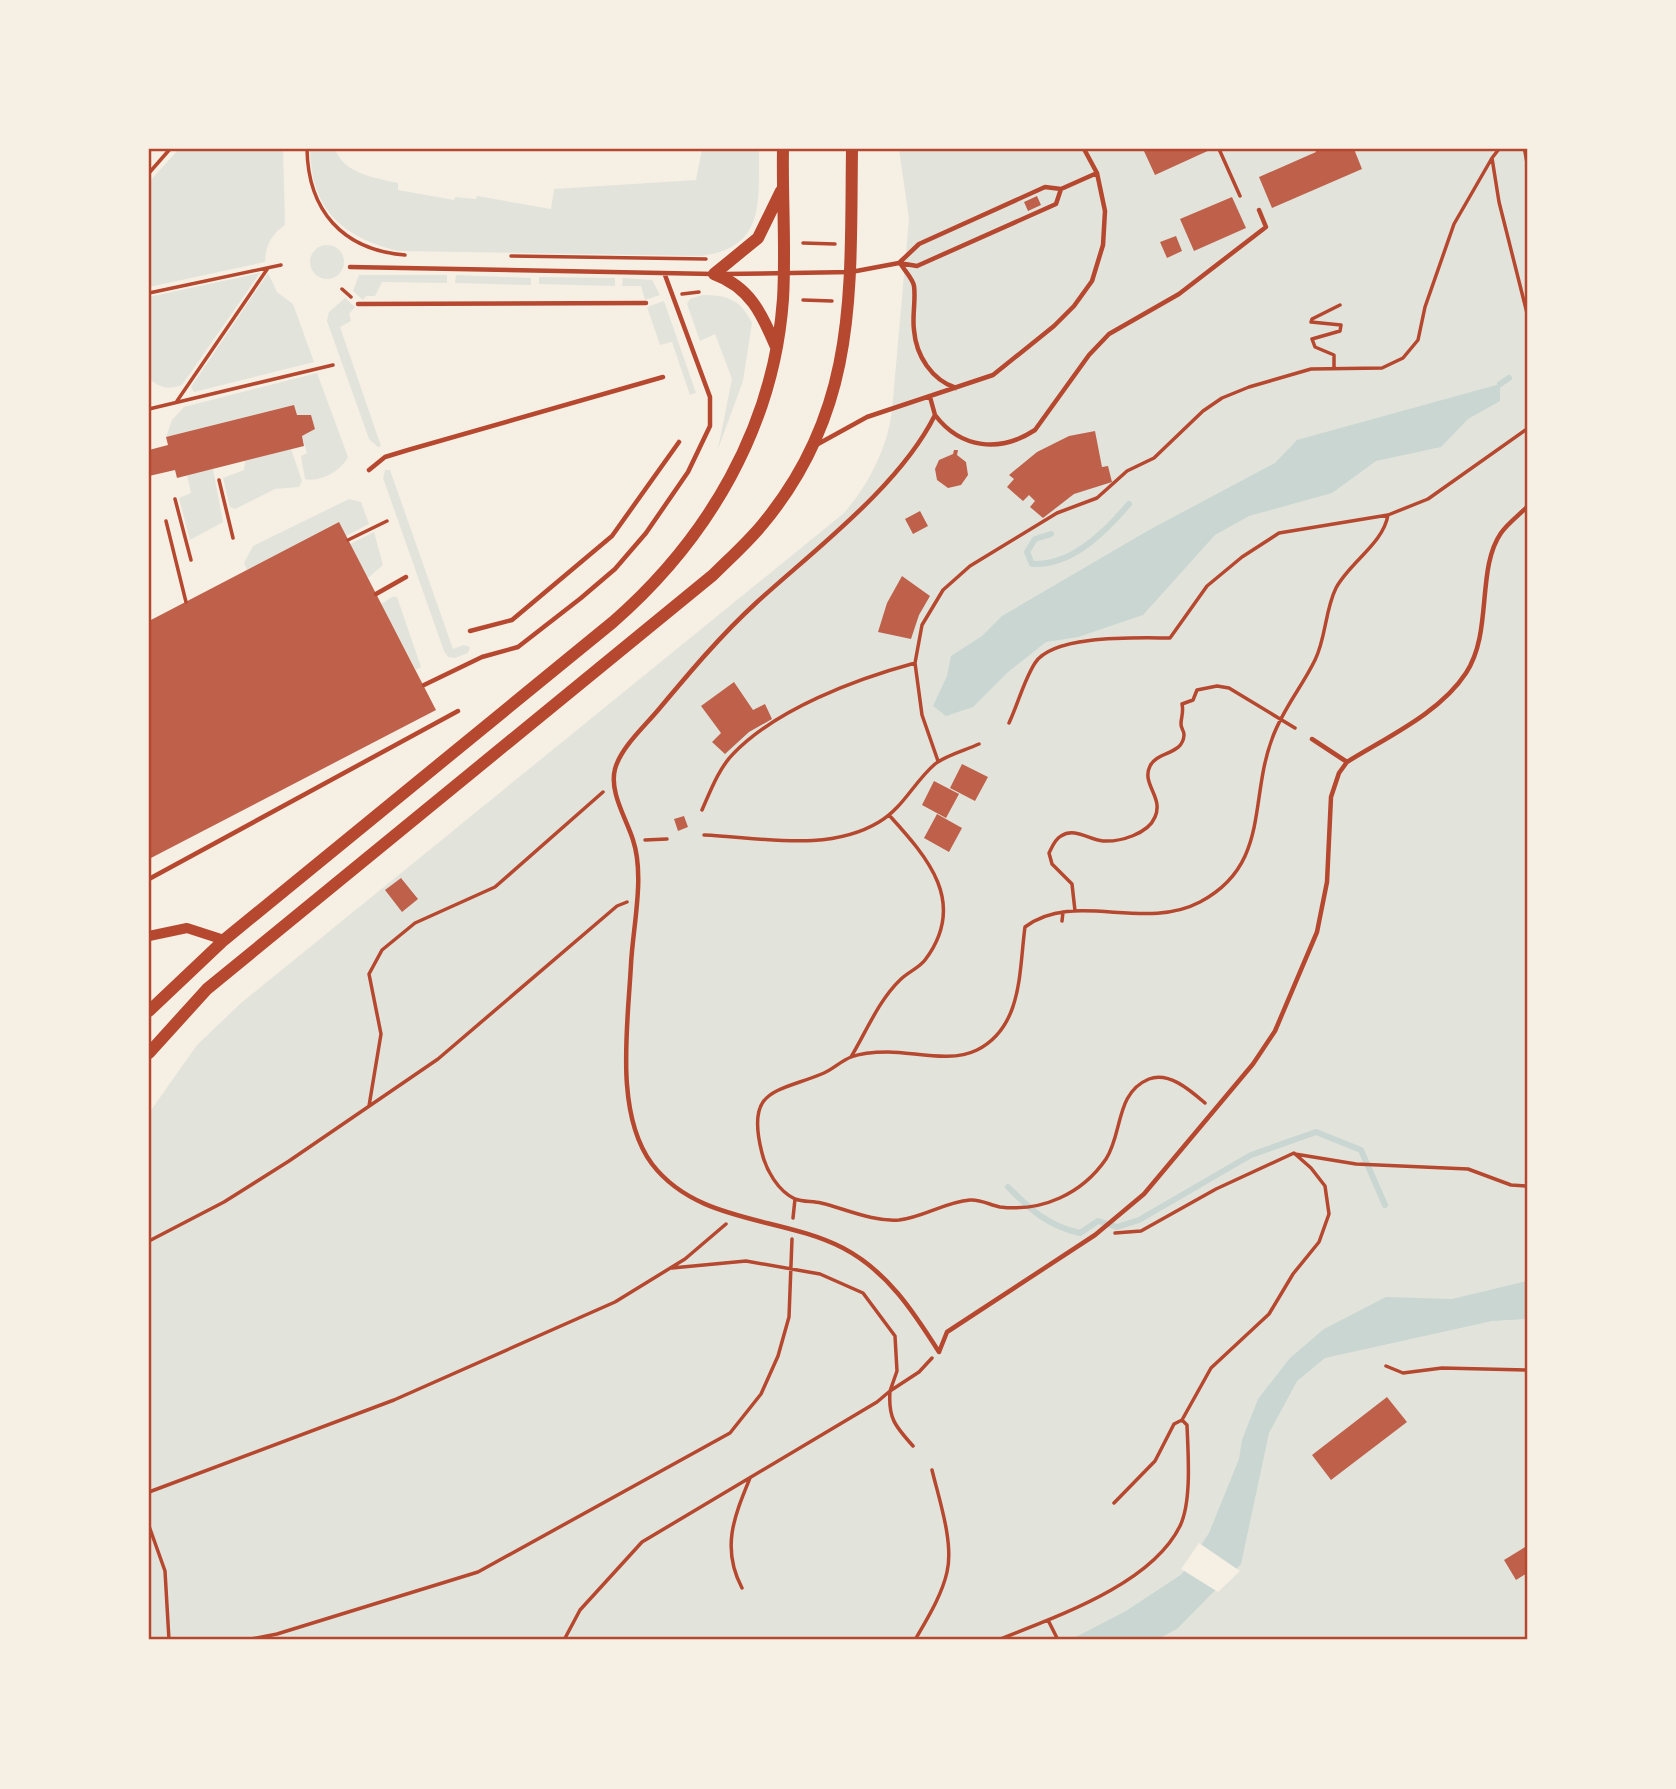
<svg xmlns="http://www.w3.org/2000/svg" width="1676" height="1789" viewBox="0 0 1676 1789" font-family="Jost,sans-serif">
	<rect width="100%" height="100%" fill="#f6efe4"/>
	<path fill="#e2e4dc" d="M179,149H283L285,225C271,235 266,244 265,262L149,287V182Z
		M310,149H335C344,174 376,178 398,183V190L454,200L455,197L476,199L477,196L551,209L554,189L696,180L702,149H759C758,200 767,248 701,256L397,251C341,236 311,209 310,149Z
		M899,149H1527V1640H149V1113L197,1045L241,1003L844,513C868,486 888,447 892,410L909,219Z
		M310 262a17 17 0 1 1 34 0a17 17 0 1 1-34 0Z
		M260,273L182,385C168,390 161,388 149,379V297Z
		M268,273L277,292L293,304L314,362L194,392L191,387Z
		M359,275H447V283L382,282L375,296H366L363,300L353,291Z
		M456,275L531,278V285L455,283Z
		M539,277L615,278V286L539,284Z
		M623,278L652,280L660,295L645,300L641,286H622Z
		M702,295C728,295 741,300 752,323L743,381L718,449L732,379L715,334L700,341L687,304L690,299Z
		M345,298L355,307L349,314L351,321L340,327L381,446L378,447L369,439L327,321L329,312Z
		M664,301L696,393L690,395L672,342L660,345L647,307Z
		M317,373L348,457C342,470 320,483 305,479L301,456L307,453L302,436L315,429L311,415H297L166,437L172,420L184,407Z
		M291,449L302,481L299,487L275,489L235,509L230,507L223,478L244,470L245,461Z
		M213,469L223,522L190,540L179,498L191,493L187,475Z
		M385,470H390L453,649L464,645L470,647L468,653L455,658L448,657L444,651L383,478Z
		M349,499L361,502L369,524L346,536L247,570L244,563L253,546Z
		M374,532L383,565L368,578L350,544Z
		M392,597H397L421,667L416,670L381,604Z"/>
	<path fill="#c9d6d2" d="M1500,384V401L1468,419L1441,447L1376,461L1332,493L1249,516L1215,535L1143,615L1078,637L1046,642L1007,673L973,707L946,716L933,706L947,676L951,656L982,636L1002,616L1149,530L1275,463L1297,440Z
		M1527,1281V1319L1492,1321L1325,1358L1297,1381L1269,1433L1241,1564L1177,1629L1156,1640H1070L1126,1611L1182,1574L1209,1533L1239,1459L1242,1440L1258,1399L1290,1358L1324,1329L1386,1297L1452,1299Z"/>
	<path fill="#f6efe4" d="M1199,1543L1240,1571L1218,1592L1181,1569Z"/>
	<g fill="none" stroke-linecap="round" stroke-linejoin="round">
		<path stroke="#c9d6d2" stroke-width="6" d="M1500,384L1509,378
			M1051,534L1035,539L1027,552L1032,564C1072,566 1105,532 1129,504
			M1008,1187C1031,1210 1048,1226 1080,1233L1098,1221L1117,1227L1139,1220L1251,1155L1316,1132L1361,1150L1385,1205"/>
	</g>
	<path fill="#bf614a" d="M1143,149H1212L1155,175Z
		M1315,149H1354L1362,169L1272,208L1259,177L1316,152Z
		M1037,196L1041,205L1028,211L1024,202Z
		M1232,197L1246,228L1194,251L1180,219Z
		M1176,236L1182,251L1167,258L1160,242Z
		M294,405L297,415H311L315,429L302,436L304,446L177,478L175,470L149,476V450L168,445L166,437Z
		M1095,431L1102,467L1108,466L1112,482L1074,494L1043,518L1030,507L1035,501L1029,495L1023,501L1007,487L1014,479L1009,475L1037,452L1069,436Z
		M954,450H958L957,455L966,462L968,475L961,485L948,488L937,480L935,469L939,460L953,454Z
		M920,511L928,526L913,534L905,519Z
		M339,522L436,710L149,859V621Z
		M902,576L930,596L919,615L911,639L878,632L887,603Z
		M734,682L753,710L765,704L772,719L749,732L725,754L712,742L721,733L701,706Z
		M962,764L988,777L975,801L950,788Z
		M934,781L959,794L946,818L922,805Z
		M937,814L962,828L949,852L924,838Z
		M684,816L688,827L678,831L674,819Z
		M401,878L418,899L402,912L385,890Z
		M1387,1397L1407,1422L1331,1480L1312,1455Z
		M1527,1546V1573L1516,1580L1504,1560Z"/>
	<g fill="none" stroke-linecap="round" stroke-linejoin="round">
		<path stroke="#b5482f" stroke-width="3.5" d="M307,149C308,210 342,250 405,255
			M1219,149L1240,196
			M1499,149L1492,158L1499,202L1527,313
			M149,173L170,149
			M803,243L835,244
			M511,256L706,259
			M342,289L351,297
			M149,293L281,265
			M682,294L699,292
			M803,300L832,301
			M1334,367V355L1315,347L1312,339L1340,331L1341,325L1311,322L1312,319L1340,305
			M177,401L268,268
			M149,409L333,365
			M219,480L233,538
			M175,499L191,560
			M166,521L186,602
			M348,540L387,521
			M1009,723C1018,704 1024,680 1035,663C1053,634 1139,638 1170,638L1207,586L1242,557L1279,533L1388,515L1428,499L1527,429
			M938,761L922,715L915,663L922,625L943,590L970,566L1057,513L1097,498L1127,471L1154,458L1203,411L1222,398L1249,387L1311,369L1382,368L1403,358L1418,340L1425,307L1454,224L1492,158
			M702,810C710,792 719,768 733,754C776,709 856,679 915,663
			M704,835C759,837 828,853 879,822C903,808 914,782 935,764C946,755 966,750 979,744
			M645,840L667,839
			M1075,911L1072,884L1052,864L1049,853C1052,847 1055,839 1061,836C1075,827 1089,840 1103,841C1120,842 1148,834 1155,817C1164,797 1141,784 1150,766C1157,751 1183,755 1184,735C1184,730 1181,729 1181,724C1181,717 1184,712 1182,704L1193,700L1197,690L1217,686L1229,688L1295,728
			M1062,921L1063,912
			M851,1057C866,1032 879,1000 900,980C908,972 919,968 925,960C968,903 928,858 889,815
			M1205,1103C1191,1091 1169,1071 1149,1079C1115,1093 1123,1133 1106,1159C1082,1194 1042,1212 1000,1207C990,1205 980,1199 970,1200C945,1202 924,1217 899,1220C873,1222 846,1209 821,1203C813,1201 803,1202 795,1199C778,1191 766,1170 762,1153C745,1087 777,1093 824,1073C833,1069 841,1061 851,1057C861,1053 877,1052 888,1052C915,1052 951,1063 977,1050C1023,1027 1019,970 1025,927C1074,890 1143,932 1200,902C1270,865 1249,800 1272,739C1282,710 1302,687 1315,660C1326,638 1325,610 1336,588C1350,562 1383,544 1388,515
			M369,1106L381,1034L369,974L382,950L415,923L495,887L603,792
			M1295,1154L1356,1164L1468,1169L1511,1185L1527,1186
			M793,1218L795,1199
			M149,1241L224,1202L289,1161L438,1059L617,906L627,902
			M1386,1366L1403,1373L1442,1368L1526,1370
			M913,1446C895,1426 888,1418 890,1391L919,1372L932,1358
			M149,1492L394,1400L615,1302L685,1259L726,1224
			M1114,1503L1155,1461L1174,1424L1182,1420L1211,1368L1269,1314L1293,1274L1319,1242L1329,1214L1325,1186L1311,1168L1294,1153L1216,1189L1141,1231L1115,1233
			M149,1526L165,1571L169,1640
			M742,1588C721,1548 734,1517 750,1478
			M1048,1620L1058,1640
			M246,1640L277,1634L478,1572L730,1433L761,1394L778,1356L789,1317L792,1239
			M564,1640L580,1610L642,1542L877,1402L890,1391L897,1371L895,1336L863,1293L820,1274L746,1261L672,1268
			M915,1640C927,1619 942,1595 947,1572C954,1543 939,1499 932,1470
			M998,1640C1055,1617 1151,1585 1180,1526C1192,1501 1188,1453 1187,1425L1182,1420"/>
		<path stroke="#b5482f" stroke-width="4.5" d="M1525,149L1527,160
			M899,263L919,244L1045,187L1061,189L1097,173
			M900,263C904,270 913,279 914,286C916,300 912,316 914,330C916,356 932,380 956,388
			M350,267L713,274
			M725,274L851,272L899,263L917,266L1056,204L1061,189
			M358,304L646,303
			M930,397L935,415C900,486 814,550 756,603C721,635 690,672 659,709C645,726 621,747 615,769C609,792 626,818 633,840C645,876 633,926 631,964C628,1024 614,1113 652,1164C698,1224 781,1216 843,1248C887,1271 913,1311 939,1352
			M935,415C961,449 1000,453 1035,430L1089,355L1109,334L1179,294L1266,227L1259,210
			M818,444L867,417L993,375L1054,326L1074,306L1092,281L1103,245L1105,211L1097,173L1084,149
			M369,470L385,457L408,450L663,377
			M376,594L406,577
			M470,631L512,620L612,536L679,442
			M424,685L482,657L518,647L581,598L615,569L646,533L688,472L710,426V397L665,275
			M1312,739L1347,762
			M149,879L458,711
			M939,1352L947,1332L1095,1235L1144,1194L1253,1064L1275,1031L1317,932L1327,882L1331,797L1339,773L1347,762C1387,737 1440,713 1466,673C1493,632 1476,569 1501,533C1507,524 1519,515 1527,507"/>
		<path stroke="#b5482f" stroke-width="10" d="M149,936L187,928L224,940"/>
		<path stroke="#b5482f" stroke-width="12" d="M714,274L758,238L781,191
			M714,274C750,287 762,314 776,347
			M149,1011L224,940L613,622C708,539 774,427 783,299C786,249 782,198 783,149
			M149,1053L207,989L713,575C729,559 747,543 762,525C859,409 850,290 852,149"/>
	</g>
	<rect width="1676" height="1789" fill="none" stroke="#f6efe4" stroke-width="301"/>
	<rect x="150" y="150" width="1376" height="1488" fill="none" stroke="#b5482f" stroke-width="2.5"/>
</svg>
